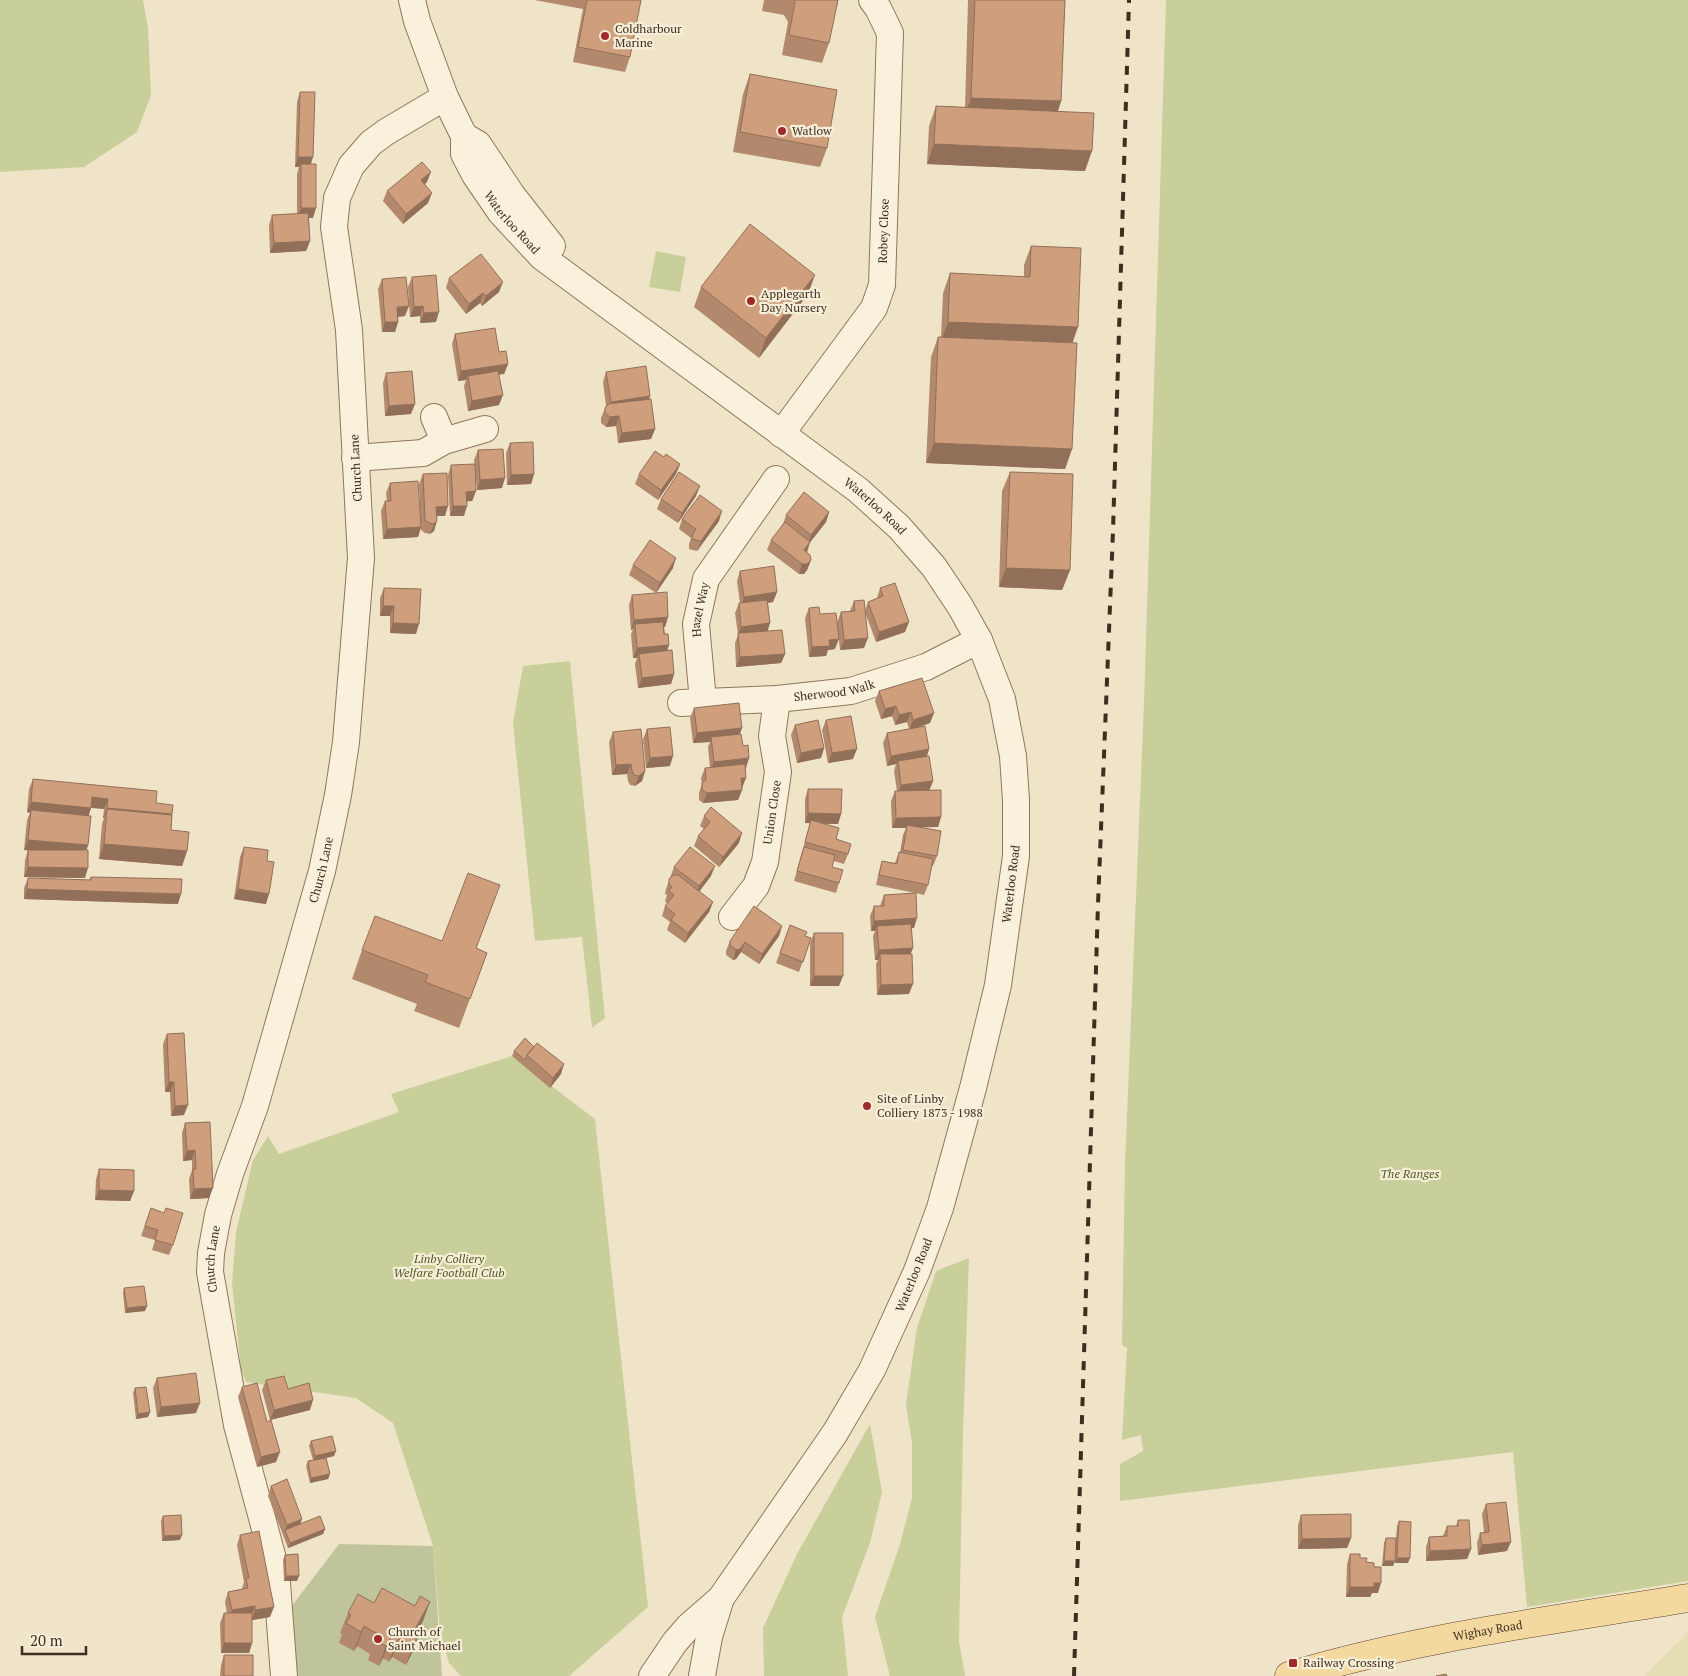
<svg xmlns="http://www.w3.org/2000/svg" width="1688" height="1676" viewBox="0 0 1688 1676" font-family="'PT Serif',serif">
	<rect width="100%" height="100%" fill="#f0e4c8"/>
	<path fill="#e6deb5" d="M1688,1631V1676H1644Z"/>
	<path fill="#c9cf9b" d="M0,0H143L148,28L151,95L137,132L84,167L0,172Z
		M1166,0H1688V1581L1527,1607L1513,1452L1120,1501V1464L1143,1451L1141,1435L1122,1440L1127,1348L1122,1345L1125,1163L1144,703Z
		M656,251L686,257L680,292L649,287Z
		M570,661L605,1018L592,1028L582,937L535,941L513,723L523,666Z
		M512,1056L595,1119L648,1607L569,1676H461L449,1663L440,1631L433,1546L393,1423L356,1398L246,1382L241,1370L232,1283L236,1232L253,1160L268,1136L279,1154L399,1112L391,1094Z
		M969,1258L963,1434L959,1641L965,1676H890L875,1617L900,1544L912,1498V1443L906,1405L917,1328L936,1271Z
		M870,1424L882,1492L870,1543L842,1617L848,1676H764L763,1628L797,1554Z"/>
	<path fill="#bfc49a" d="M339,1544L433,1546L442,1676H296L291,1607Z"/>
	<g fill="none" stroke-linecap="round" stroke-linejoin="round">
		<defs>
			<g id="minor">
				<path id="s1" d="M412,0L417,21L445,97L464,136V154L475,175L501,213L542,257L858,490L899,527L934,567L960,606L979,640L1002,699L1013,756L1016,800V856L998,985L973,1088L940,1208L917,1271L872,1370L835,1433L721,1598L689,1626L675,1642L652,1676"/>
				<path d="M464,136L478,144L512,195L552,246"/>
				<path d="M434,417L444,441"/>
				<path id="s2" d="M781,434L874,308L882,285L890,33L878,8L872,0"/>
				<path d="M355,458L423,453L444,441L485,429"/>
				<path id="s3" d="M703,701L696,624L706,579L776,479"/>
				<path id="s4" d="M681,703L777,699L851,691L926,667L979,640"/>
				<path id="s5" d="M732,917L756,886L765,862L778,772L772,736L777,699"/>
				<path id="s6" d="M284,1676L276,1570L237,1425L210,1272L211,1253L218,1215L230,1174L255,1106L322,871L338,795L346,742L361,558L349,330L334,227L337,198L351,166L371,143L386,132L445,97"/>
				<path d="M702,1676L709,1637L721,1598"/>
			</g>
			<g id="major">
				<path id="s7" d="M1289,1676C1419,1637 1555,1620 1688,1598"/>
			</g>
		</defs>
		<use href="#minor" stroke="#8d765c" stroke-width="28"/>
		<use href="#major" stroke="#5b4430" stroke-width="29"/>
		<use href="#minor" stroke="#faf1dc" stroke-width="26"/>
		<use href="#major" stroke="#f3d9a0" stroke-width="28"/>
		<path stroke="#3d2e20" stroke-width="4" stroke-dasharray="9 9" stroke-linecap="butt" d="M1074,1676L1098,904L1113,531L1129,0"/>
	</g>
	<path fill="#b2896c" d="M534,0H641L630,57L625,72L573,62L583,9Z
		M764,0H838L829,43L822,63L782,55L788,22L784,15L762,11Z
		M968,0H1065L1061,101L1058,112L1085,171L927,164L929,126L936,106L965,108Z
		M750,74L827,148L820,167L733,152L743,94Z
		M300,92L311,164L313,218H309L310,241L306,251L270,253L269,225L272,215L297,214V174L299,167H295L297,102Z
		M427,182L425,184L428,203L403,224L383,201L387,191Z
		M1031,246L1073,343L1072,449L1065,469L926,463L931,357L938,337H941L943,293L950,273L1024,277V265Z
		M412,277L436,322L420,323V316L410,317L408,287Z
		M449,278L499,292L482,306L480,303L466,314L446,288Z
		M382,279L405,316L398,317V322L395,332H382L378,289Z
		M701,287L808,294L759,358L694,307Z
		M455,334L499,352L508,364L504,374H499V405L468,411L464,386L466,380L458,381L452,344Z
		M606,372L650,396L649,399L655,429L651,439L618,443L616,426L606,427L601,423V418L606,406L603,382Z
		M386,373L411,414L385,416L383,383Z
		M510,443L534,474L531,484L507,485L506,453Z
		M478,450L502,488L477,490L474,460Z
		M664,457L680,464L676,474L658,500L635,484L639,474Z
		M451,465L476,491L472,501H467L464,516H450L448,475Z
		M1010,472L1070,570L1062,590L999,587L1002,491Z
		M423,474L445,516H437L434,531L430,534L425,533L421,530L419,484Z
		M390,483L421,527L418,537L383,539L381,511L385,501H387L386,493Z
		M696,496L678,523L657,509L661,499Z
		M829,512L826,522L810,542L807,552L811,560L807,570L804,574H799L767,550L771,540L783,524L786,515Z
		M682,519L719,521L697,551L689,549V544L691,538L679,529Z
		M633,565L673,568L656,593L629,575Z
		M740,571L777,592L773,602L768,603L770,623L767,631L785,654L781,663L736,667L735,643L738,635L735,613L739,603H740L737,581Z
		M384,588L416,634L390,633V616H380V598Z
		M880,588L905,632L876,642L866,615L864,648L840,650L837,622L841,612L850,611L854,601L865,610L868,602L877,598Z
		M632,595L668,617L665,627H664L668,650L674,674L671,684L638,688L635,664L637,658H633L631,634L633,629L631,630L629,605Z
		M809,608L820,614L835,649L828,650L826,656L809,657L805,618Z
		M879,691L930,723L919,727L929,749L927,756L933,781L929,791L941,817L938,827H918L937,856L933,866H932L928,885L924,895L916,893L914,928H911L909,994L877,995L876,964L878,960H875L873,936L875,931H871L870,916L874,906H880L884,895L915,893L876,885L879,871L882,861L895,863L899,852H900L903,835L906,828H892L891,801L895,791H897L894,771L896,764L887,766L883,743L887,733L909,729L907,722L895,725L892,716L881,719L875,701Z
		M694,708L742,728L740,734L743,746L749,758L745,768L742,790L738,800L703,803L699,800V793L702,784L701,778L705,768H710L708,747L710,742L693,743L690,718Z
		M826,720L853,759L828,763L822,730Z
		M795,725L824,748L821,758L797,763L791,735Z
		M647,729L670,766L646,768L643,739Z
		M613,732L645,771L642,781L635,786L630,785L628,781L627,774L612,775L609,742Z
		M33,779L156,803L172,815L171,830L187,851L182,866L99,859L102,824L104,818H103L104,809L91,808L88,815V845L86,850L85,878L24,877L25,860L28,850H24L27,820L30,813L27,812L29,789Z
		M808,789L841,814L838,824H825L836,839L848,854L844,864L834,861L832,867L839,883L836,893L794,881L810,823H805V799Z
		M704,816L739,843L719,867L694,846L698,836L704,829L700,826Z
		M244,847L267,861L266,904L234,899L240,857Z
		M674,867L711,876L699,891L713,902L709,912L685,943L667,930L670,922L662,916L665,906L667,903L665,901L667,895L665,894L666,889Z
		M91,877L178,904L24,899V888L28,878L89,880Z
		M489,914L476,949L487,953L459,1028L414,1011L417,1004L352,979L362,950L442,941Z
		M790,925L805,936L811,938L799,972L776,963Z
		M782,926L779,936L759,964L741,952L736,959L733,960L726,955V951L730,941Z
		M814,933L839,986H810V943Z
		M167,1034L184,1115L171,1116L170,1092H165L163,1044Z
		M534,1047L561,1074L550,1088L512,1056L514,1051Z
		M210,1122L209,1198L190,1199L189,1179L192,1170V1160L183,1161L182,1133L185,1123Z
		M99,1169L134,1191L130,1201L95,1200L96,1179Z
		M151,1208L173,1245L169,1255L152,1250L155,1240L141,1236Z
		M124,1288L147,1306L145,1311L125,1313L123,1293Z
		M157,1378L196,1413L157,1417L153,1388Z
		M266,1380L288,1389L310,1410L270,1420L262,1390Z
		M242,1387L267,1422L276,1462L257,1467L238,1397Z
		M135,1388L150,1412L148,1417L136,1419L133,1393Z
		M311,1441L334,1456L326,1458L330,1474L328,1479L310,1483L306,1466L308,1461L313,1460L309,1446Z
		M271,1486L300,1524L325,1529L323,1534L288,1548L268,1496Z
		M1486,1504L1507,1551L1478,1555L1477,1543L1480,1533L1484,1532L1482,1514Z
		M1301,1515L1351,1538L1347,1548L1298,1549V1525Z
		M163,1516L180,1540L162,1541L161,1521Z
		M1458,1520L1471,1549L1467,1559L1426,1561V1547L1429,1537L1443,1536L1447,1526H1456Z
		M1399,1521L1408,1563H1395L1396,1545L1393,1566H1382L1384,1543L1386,1538H1396L1397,1526Z
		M240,1535L270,1617L252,1620V1643L249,1653H221L220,1623L224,1613H227L225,1602L228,1592L242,1589L244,1582L237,1545Z
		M1350,1554L1360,1558L1374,1567L1378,1593H1372L1370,1597H1346L1347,1564Z
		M285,1555L297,1581H284L283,1560Z
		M348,1613L423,1621L418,1631L413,1651L406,1665L392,1657L389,1662L383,1658L379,1666L368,1660L370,1654L357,1646L354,1651L339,1643L342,1634L340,1633Z
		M224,1655L253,1676H220L221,1665Z"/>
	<path fill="#916f58" d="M971,98L1061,101L1054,121L964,118Z
		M934,144L1092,151L1085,171L927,164Z
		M298,157H313L310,167L301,164L299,167H295Z
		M431,172L427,182L418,190L421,180Z
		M432,193L428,203L403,224L406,214Z
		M301,208H316L313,218H297Z
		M310,241L306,251L270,253L274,243Z
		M815,275L808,294L759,358L766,338Z
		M503,282L499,292L482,306L486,296Z
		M483,293L480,303L466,314L469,304Z
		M409,306L405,316L393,317L397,307Z
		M423,306L420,316L410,317L414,307Z
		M439,312L436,322L420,323L424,313Z
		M385,322H398L395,332H382Z
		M948,322L1078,327L1071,347L941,341Z
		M508,364L504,374L468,379V376L466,380L458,381L461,371Z
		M503,395L499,405L468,411L472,401Z
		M650,396L647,406L607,412L611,402Z
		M415,404L411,414L385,416L389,406Z
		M619,416L616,426L606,427L610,417Z
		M655,429L651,439L618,443L622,433Z
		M934,443L1072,449L1065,469L926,463Z
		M680,464L676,474L658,500L661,490Z
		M534,474L531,484L507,485L511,475Z
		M505,478L502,488L477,490L480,480Z
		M700,486L696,496L678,523L682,513Z
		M476,491L472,501L463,502L466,492Z
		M448,506L445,516H433L436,507Z
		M453,506H467L464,516H450Z
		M722,511L719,521L697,551L701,541Z
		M829,512L826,522L808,545L811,535Z
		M437,521L434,531L430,534L434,524Z
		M421,527L418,537L383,539L387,529Z
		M810,542L807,552L800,560L804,550Z
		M676,558L673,568L656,593L660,583Z
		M811,560L807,570L804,574H799L802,564Z
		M1006,568L1070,570L1062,590L999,587Z
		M777,592L773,602L741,607L744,597Z
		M383,606H394L390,616H380Z
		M668,617L665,627L635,629V624L633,629L631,630L634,620Z
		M909,622L905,632L876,642L879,632Z
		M393,623L419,624L416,634L390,633Z
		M770,623L767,633L738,635L741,627Z
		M868,638L864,648L840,650L844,640Z
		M839,639L835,649L828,650L826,656L809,657L812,647L829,640Z
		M669,645L666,655L639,654L637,658H633L637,648Z
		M785,654L781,663L736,667L740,657Z
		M674,674L671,684L638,688L642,678Z
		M896,706L892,716L881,719L885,709Z
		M911,712L907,722L895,725L899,715Z
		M934,713L930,723L909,730L913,720Z
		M742,728L738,738L711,737L710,742L693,743L697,733Z
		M824,748L821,758L797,763L801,753Z
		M857,749L853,759L828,763L832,753Z
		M929,749L926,759L898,761L896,764L887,766L891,756Z
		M673,756L670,766L646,768L650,758Z
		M749,758L746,768L710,772L714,762Z
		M631,764L627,774L612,775L616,765Z
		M645,771L642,781L635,786L639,776Z
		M741,778H746L742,788H737Z
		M933,781L929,791L898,795L901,785Z
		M742,790L738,800L703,803L707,793Z
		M92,797L108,799L104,809L88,807Z
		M31,802L91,808L88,818L31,810L30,813L27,812Z
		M107,808L172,814L168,824L107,809L104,818H103Z
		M808,813L841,814L838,824L805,823Z
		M941,817L938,827L892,828L896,818Z
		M742,833L739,843L719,867L723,857Z
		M28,840L88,845L85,855L24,850Z
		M104,844L187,851L182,866L99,859Z
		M715,866L711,876L696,896L699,886Z
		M28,867L88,868L85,878L24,877Z
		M27,889L181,894L178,904L24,899Z
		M238,889L269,894L266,904L234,899Z
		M713,902L709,912L685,943L688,933Z
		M917,918L914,928L877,931V926L875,931H871L874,921Z
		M782,926L779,936L759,964L762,954Z
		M745,942L741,952L736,959L733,960L736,950Z
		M913,948L909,958L880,954L878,960H875L879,950Z
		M814,976H843L839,986H810Z
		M913,984L909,994L877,995L881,985Z
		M564,1064L561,1074L550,1088L553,1078Z
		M169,1082H174L170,1092H165Z
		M188,1105L184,1115L171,1116L175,1106Z
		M195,1150L192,1160L183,1161L187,1151Z
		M213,1188L209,1198L190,1199L194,1189Z
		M99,1190L134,1191L130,1201L95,1200Z
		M147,1306L145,1311L125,1313L127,1308Z
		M313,1400L310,1410L270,1420L274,1410Z
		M200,1403L196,1413L157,1417L161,1407Z
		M150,1412L148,1417L136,1419L138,1414Z
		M336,1451L334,1456L313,1461L315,1456Z
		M280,1452L276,1462L257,1467L261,1457Z
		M330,1474L328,1479L310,1483L311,1478Z
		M302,1519L299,1529L285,1530L287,1525Z
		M325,1529L323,1534L288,1548L290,1543Z
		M182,1535L180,1540L162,1541L164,1536Z
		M1351,1538L1347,1548L1298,1549L1302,1539Z
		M1511,1542L1507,1551L1478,1555L1482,1545Z
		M1471,1549L1467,1559L1426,1561L1430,1551Z
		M1397,1558H1410L1408,1563H1395Z
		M1384,1561H1395L1393,1566H1382Z
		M286,1576H299L297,1581H284Z
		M1374,1583H1381L1378,1593H1372L1370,1597H1346L1350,1587Z
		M430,1602L423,1621L411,1644L415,1629Z
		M255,1606L251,1616L229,1620L232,1610Z
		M274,1607L270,1617L252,1620L255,1610Z
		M364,1626L357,1646L354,1651L361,1632Z
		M420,1632L413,1651L406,1665L413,1645Z
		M399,1638L392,1657L389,1662L396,1642Z
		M390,1639L383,1658L379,1666L386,1646Z
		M224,1643H252L249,1653H221Z"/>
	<path fill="#cf9f7d" stroke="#916f58" d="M587,0H641L630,57L578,47Z
		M794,0H838L829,43L789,35L795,2Z
		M975,0H1065L1061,101L971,98Z
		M750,74L837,90L827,148L740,132Z
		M300,92H315L313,157H298Z
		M936,106L1094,113L1092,151L934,144Z
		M422,162L431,172L421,180L432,193L406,214L387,191Z
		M301,164H316V208H301Z
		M308,213L310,241L274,243L272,215Z
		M750,224L815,275L766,338L701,287Z
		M1031,246L1081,248L1078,327L948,322L950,273L1030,277Z
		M481,254L503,282L486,296L483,293L469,304L449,278Z
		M436,275L439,312L424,313L423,306L414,307L412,277Z
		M406,277L409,306L397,307L398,322H385L382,279Z
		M495,328L499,352L506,351L508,364L461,371L455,334Z
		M938,337L1077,343L1072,449L934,443Z
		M646,366L650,396L611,402L606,372Z
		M412,371L415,404L389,406L386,373Z
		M498,371L503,395L472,401L468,376Z
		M651,399L655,429L622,433L619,416L610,417L605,413V408L608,404Z
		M533,442L534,474L511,475L510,443Z
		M503,449L505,478L480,480L478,450Z
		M655,451L664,457L666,454L680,464L661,490L639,474Z
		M475,464L476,491L466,492L467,506H453L451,465Z
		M679,472L700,486L682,513L661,499Z
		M1010,472L1073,474L1070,570L1006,568Z
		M447,473L448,506L436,507L437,521L434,524L429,523L425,520L423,474Z
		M418,481L421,527L387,529L385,501H391L390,483Z
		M804,492L829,512L811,535L786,515Z
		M700,495L722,511L701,541L692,539L693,534L696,529L682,519Z
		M785,522L810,542L804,550L810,555L811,560L807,564H802L771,540Z
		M650,540L676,558L660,583L633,565Z
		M774,566L777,592L744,597L740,571Z
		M895,583L909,622L879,632L868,602L883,596L880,588Z
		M384,588L421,589L419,624L393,623L394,606H383Z
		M667,592L668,617L634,620L632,595Z
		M767,600L770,623L741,627L739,603Z
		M864,600L868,638L844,640L841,612L855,611L854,601Z
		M819,607L820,614L836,613L839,639L829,640L830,646L812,647L809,608Z
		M663,622L664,634H668L669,645L637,648L635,624Z
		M782,630L785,654L740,657L738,633Z
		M672,650L674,674L642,678L639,654Z
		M922,678L934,713L913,720L911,712L899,715L896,706L885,709L879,691Z
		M739,703L742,728L697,733L694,708Z
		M851,716L857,749L832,753L826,720Z
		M818,720L824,748L801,753L795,725Z
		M925,726L929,749L891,756L887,733Z
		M670,727L673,756L650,758L647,729Z
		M641,729L645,771L639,776L634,775L632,771L631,764L616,765L613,732Z
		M741,734L743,746L748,745L749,758L714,762L711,737Z
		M929,756L933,781L901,785L898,761Z
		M745,764L746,778H741L742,790L707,793L702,790V783L706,780L705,768Z
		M33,779L157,791L156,803L173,805L172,814L107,808L108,799L92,797L91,808L31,802Z
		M808,789H842L841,814L808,813Z
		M941,790V817L896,818L895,791Z
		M711,807L742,833L723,857L698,836L710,822L704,816Z
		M107,809L172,815L171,830L189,832L187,851L104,844Z
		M31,810L91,816L88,845L28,840Z
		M811,820L839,828L836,839L851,844L848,854L805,842Z
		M907,825L941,831L937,856L903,850Z
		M244,847L268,850L267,861L274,862L269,894L238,889Z
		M690,847L715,866L699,886L674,867Z
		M804,847L835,855L832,867L843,870L839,883L797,871Z
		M28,850H88V868L28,867Z
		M899,852L933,859L928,885L879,875L882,861L897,864Z
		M468,873L500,885L476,948L487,953L470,999L425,982L428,975L362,950L375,916L442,941Z
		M673,875H678L713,902L688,933L671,920L675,914L665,906L674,895L669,891L672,887L669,884V879Z
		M91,877L182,879L181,894L27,889L28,878L91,880Z
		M916,893L917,918L874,921V906H884V895Z
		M754,906L782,926L762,954L745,942L740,949L736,950L730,945V941Z
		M911,924L913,948L879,950L877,926Z
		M790,925L807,932L805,936L811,938L803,962L780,953Z
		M814,933H843V976H814Z
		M880,954H912L913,984L881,985Z
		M184,1033L188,1105L175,1106L174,1082H169L167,1034Z
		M525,1038L534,1047L527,1055L525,1060L514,1051Z
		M537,1043L564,1064L553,1078L527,1055Z
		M210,1122L213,1188L194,1189L193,1169H196L195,1150L187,1151L185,1123Z
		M99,1169L134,1170V1191L99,1190Z
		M151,1208L164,1213L166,1208L183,1213L173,1245L155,1240L158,1230L145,1226Z
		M144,1286L147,1306L127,1308L124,1288Z
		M196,1373L200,1403L161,1407L157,1378Z
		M284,1376L288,1389L309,1383L313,1400L274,1410L266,1380Z
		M257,1383L267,1422L271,1420L280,1452L261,1457L242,1387Z
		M146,1387L150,1412L138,1414L135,1388Z
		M332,1436L336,1451L315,1456L311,1441Z
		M326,1458L330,1474L311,1478L308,1461Z
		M287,1479L302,1519L287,1525L271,1486Z
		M1506,1502L1511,1542L1482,1545L1480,1533L1489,1532L1486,1504Z
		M1351,1514V1538L1302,1539L1301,1515Z
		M181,1515L182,1535L164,1536L163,1516Z
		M320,1516L325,1529L290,1543L285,1530Z
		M1458,1520H1469L1471,1549L1430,1551L1429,1537L1447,1536V1526H1458Z
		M1399,1521L1411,1522L1410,1558H1397Z
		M259,1531L274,1607L255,1610V1606L232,1610L228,1592L248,1588L246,1578H249L240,1535Z
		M1386,1538H1396L1395,1561H1384Z
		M298,1554L299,1576H286L285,1555Z
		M1350,1554H1360V1558H1367L1366,1562L1374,1563V1567H1381V1583H1374V1587H1350Z
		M382,1588L415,1606L420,1596L430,1602L415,1629L420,1632L413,1645L399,1638L396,1642L390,1639L386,1646L375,1641L378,1634L364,1626L361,1632L346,1623L351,1615L348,1613L358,1594L374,1603Z
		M224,1613H252V1643H224Z
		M224,1655H253V1676H224Z
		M1446,1674L1447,1676H1436Z"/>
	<g fill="#9e2a2b" stroke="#f7eed8" stroke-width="2">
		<circle cx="605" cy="36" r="5"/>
		<circle cx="782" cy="131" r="5"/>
		<circle cx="751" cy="301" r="5"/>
		<circle cx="867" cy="1106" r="5"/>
		<circle cx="378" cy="1639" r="5"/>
		<rect x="1288" y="1658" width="10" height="10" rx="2.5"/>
	</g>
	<g text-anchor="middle" stroke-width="4.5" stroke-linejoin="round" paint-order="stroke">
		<g font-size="12" fill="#3d2e20" stroke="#f7eed8" text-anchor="start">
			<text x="615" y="33">Coldharbour<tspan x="615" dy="14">Marine</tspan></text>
			<text x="792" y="135">Watlow</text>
			<text x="761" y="298">Applegarth<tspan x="761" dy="14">Day Nursery</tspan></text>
			<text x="877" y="1103">Site of Linby<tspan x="877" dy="14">Colliery 1873 - 1988</tspan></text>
			<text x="388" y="1636">Church of<tspan x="388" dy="14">Saint Michael</tspan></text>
			<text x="1303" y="1667">Railway Crossing</text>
		</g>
		<g font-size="12" fill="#3d2e20" stroke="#f7eed8">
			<text dy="4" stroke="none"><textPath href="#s1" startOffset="248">Waterloo Road</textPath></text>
			<text dy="4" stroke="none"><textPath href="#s2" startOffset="235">Robey Close</textPath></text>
			<text transform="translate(356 468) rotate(-93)" y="4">Church Lane</text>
			<text dy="4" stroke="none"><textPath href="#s1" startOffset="710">Waterloo Road</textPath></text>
			<text dy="4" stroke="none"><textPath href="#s3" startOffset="92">Hazel Way</textPath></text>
			<text dy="4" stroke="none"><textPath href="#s4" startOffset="154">Sherwood Walk</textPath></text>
			<text dy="4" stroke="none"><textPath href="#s5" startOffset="115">Union Close</textPath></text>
			<text dy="4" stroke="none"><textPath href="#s6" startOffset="830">Church Lane</textPath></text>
			<text transform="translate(1011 884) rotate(-83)" y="4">Waterloo Road</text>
			<text dy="4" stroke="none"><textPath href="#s6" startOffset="425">Church Lane</textPath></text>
			<text transform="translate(914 1275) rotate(-68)" y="4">Waterloo Road</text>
			<text dy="4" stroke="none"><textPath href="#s7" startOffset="204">Wighay Road</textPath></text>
		</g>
		<g font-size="12" font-style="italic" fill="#4d5a26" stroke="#f7eed8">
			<text x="1410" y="1178">The Ranges</text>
			<text x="449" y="1263">Linby Colliery<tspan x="449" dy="14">Welfare Football Club</tspan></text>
		</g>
	</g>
	<path d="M22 1646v8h64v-8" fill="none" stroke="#3d2e20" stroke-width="2.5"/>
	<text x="30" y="1646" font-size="15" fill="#3d2e20" stroke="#f7eed8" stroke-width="4" paint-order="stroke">20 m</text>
</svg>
